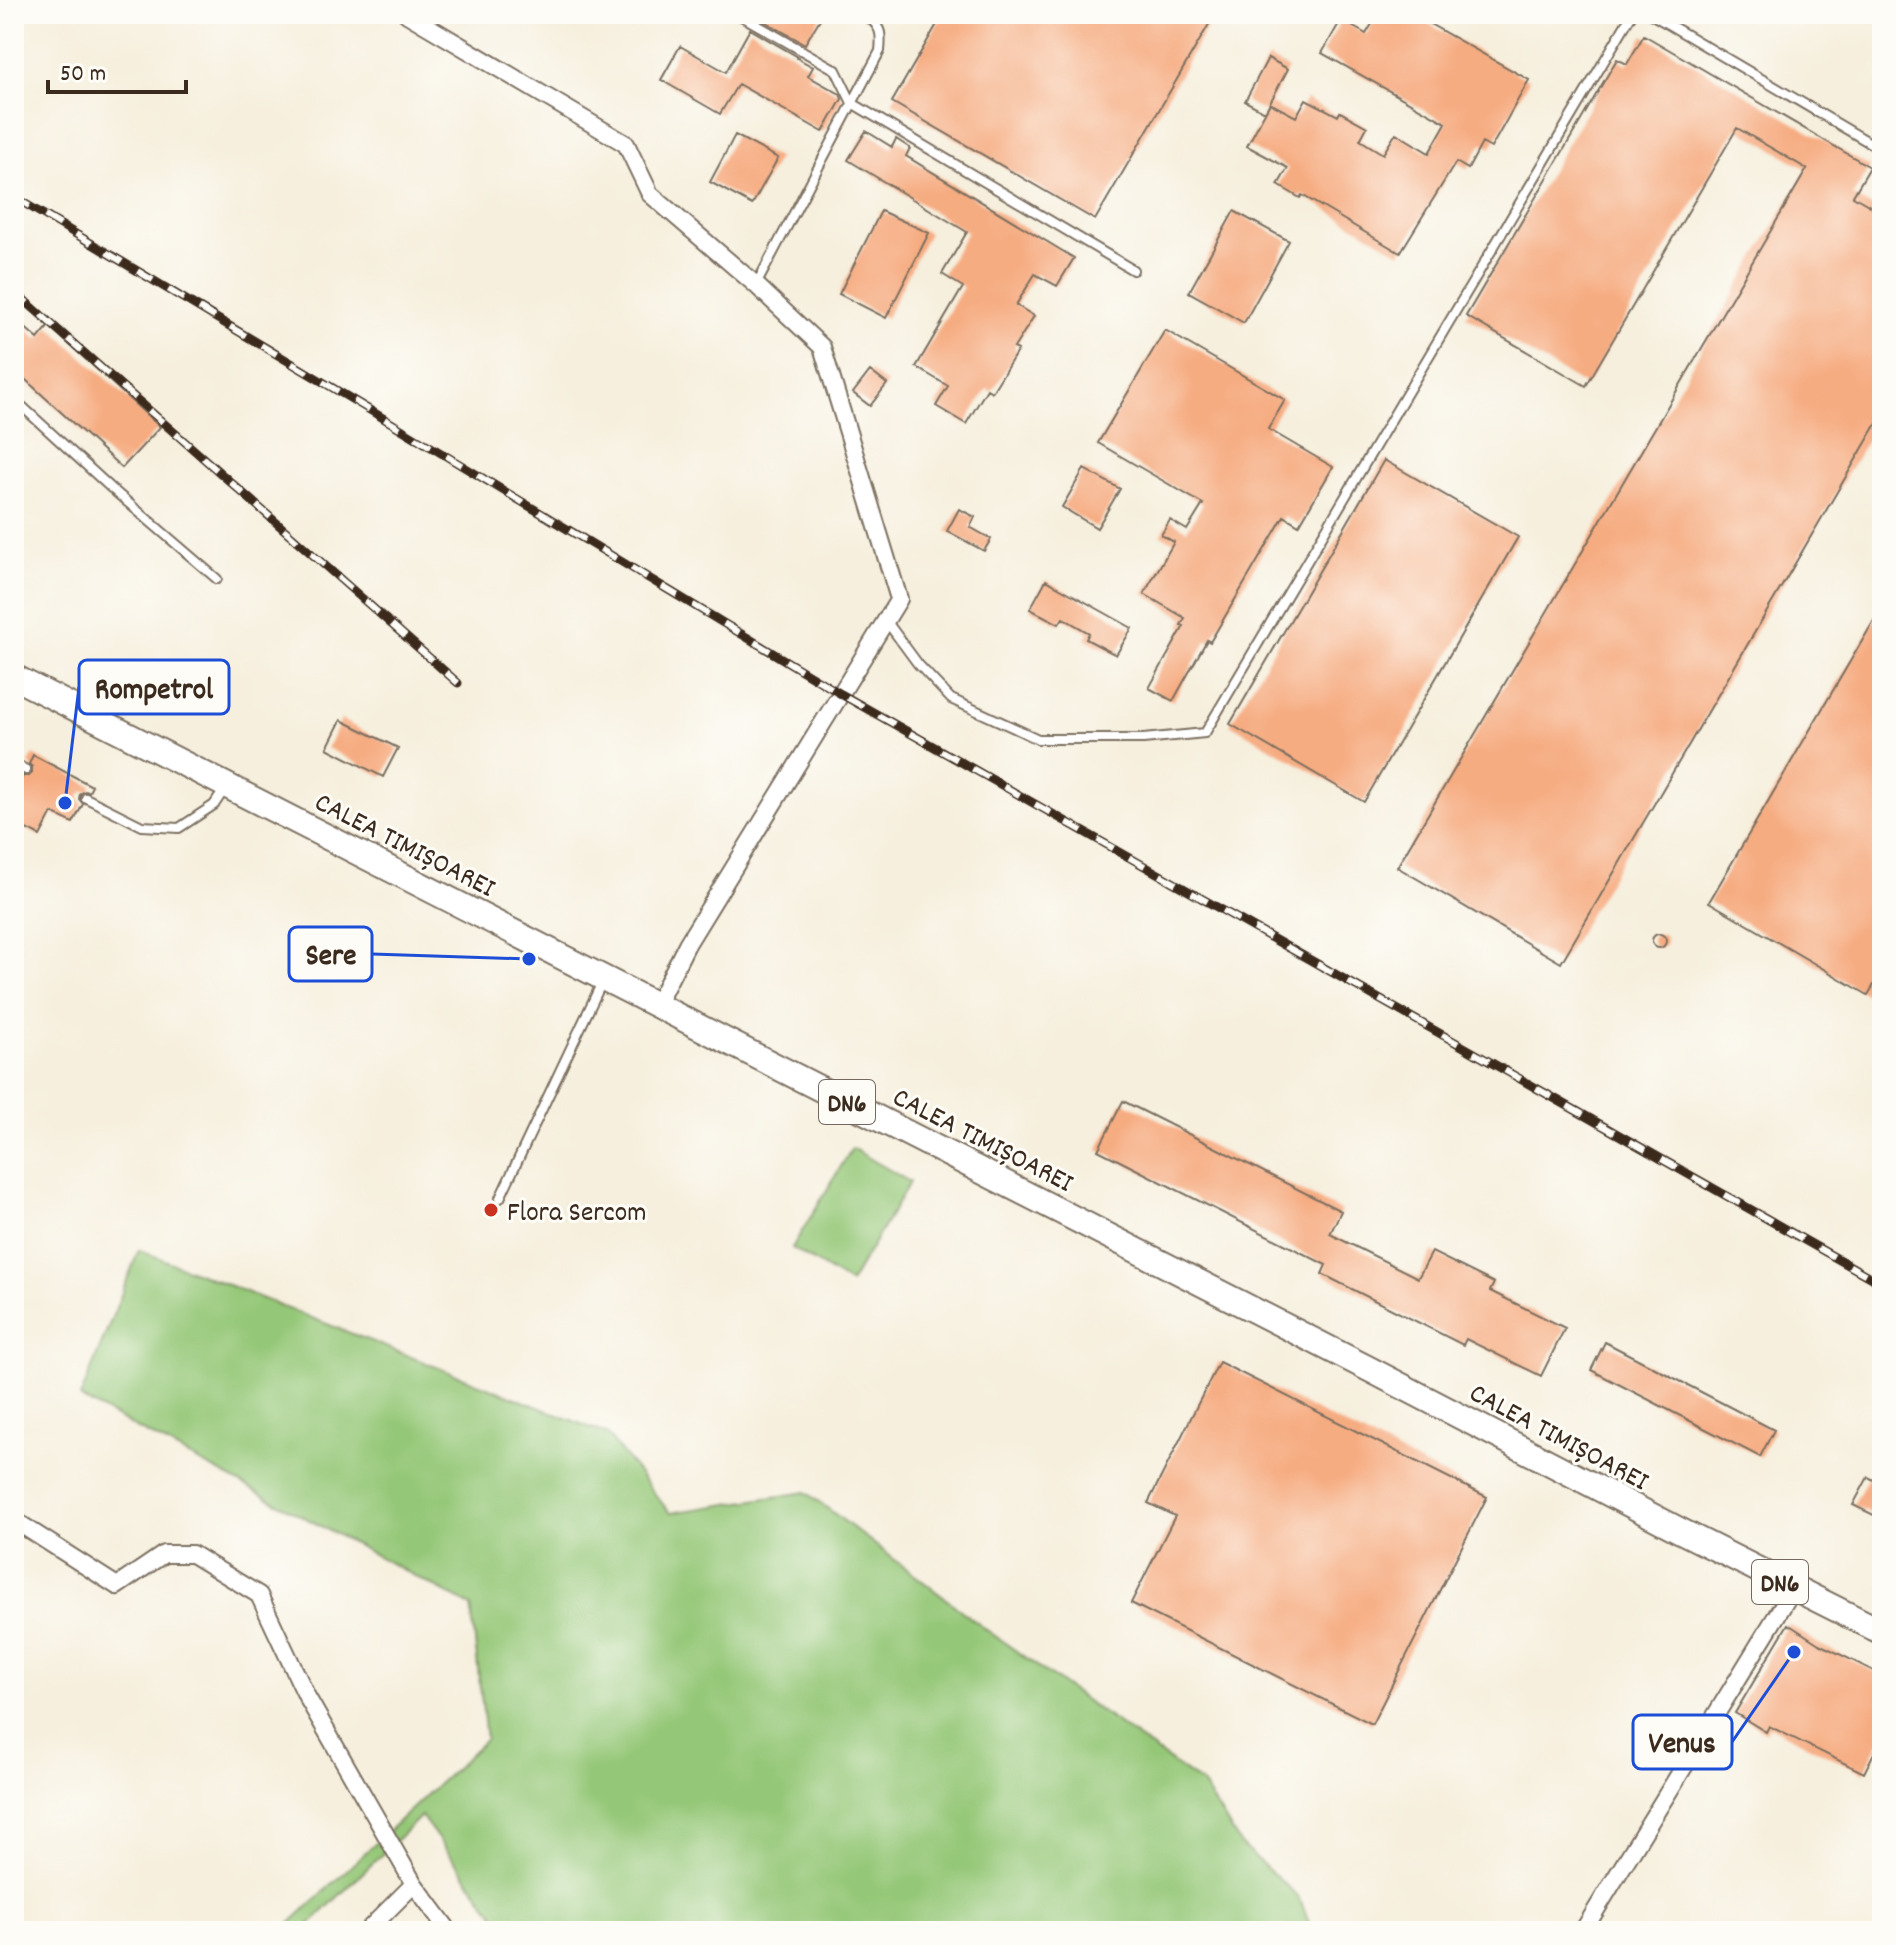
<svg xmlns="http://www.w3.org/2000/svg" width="1896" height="1945" viewBox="0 0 1896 1945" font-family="Dekko,sans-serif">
	<rect width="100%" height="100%" fill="#fdfcf7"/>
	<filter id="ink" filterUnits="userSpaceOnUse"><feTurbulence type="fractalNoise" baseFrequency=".0125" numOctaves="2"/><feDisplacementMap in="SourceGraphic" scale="16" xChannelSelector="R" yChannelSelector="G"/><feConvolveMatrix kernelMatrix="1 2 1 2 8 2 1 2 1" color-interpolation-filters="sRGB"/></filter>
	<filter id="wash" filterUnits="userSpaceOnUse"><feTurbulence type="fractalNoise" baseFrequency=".006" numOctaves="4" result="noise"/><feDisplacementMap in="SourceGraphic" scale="32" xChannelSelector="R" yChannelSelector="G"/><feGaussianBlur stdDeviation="1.8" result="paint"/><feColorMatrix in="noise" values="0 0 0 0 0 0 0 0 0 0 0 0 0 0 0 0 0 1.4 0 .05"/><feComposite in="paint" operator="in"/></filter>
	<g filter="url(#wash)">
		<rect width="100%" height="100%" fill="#f6efdd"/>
		<path fill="#94c777" stroke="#68784a" stroke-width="2" d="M852,1148L910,1182L850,1283L792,1248Z
			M139,1250L607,1434L670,1513L806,1492L984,1628L1202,1784L1241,1845L1299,1897L1312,1931H507L421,1816L303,1931H282L486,1739L471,1606L80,1398Z"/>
		<g id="blocks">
			<path fill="#f6ac81" d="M759,14H823L805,44L757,17Z
				M943,14H1215L1095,220L892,102Z
				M1378,14H1412L1529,80L1491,148L1482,143L1468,169L1456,162L1400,253L1302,195L1300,198L1278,185L1288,168L1247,146L1270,103L1296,117L1306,99L1338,116L1340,112L1367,127L1360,140L1383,154L1396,133L1429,153L1446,123L1322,53L1341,20L1366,34Z
				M750,29L798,57L797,58L813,67L808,76L840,94L842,99L823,132L738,84L720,114L661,80L680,46L726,72Z
				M1644,35L1870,167L1853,196L1882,213V415L1561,963L1397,867L1807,169L1737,128L1586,386L1466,316L1617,59L1627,64Z
				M1268,58L1288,69L1265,112L1245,101Z
				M866,131L892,147L896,139L910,148L906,156L1074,258L1057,286L1035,274L1016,305L1034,316L1014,348L1018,350L992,392L987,389L966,424L936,406L948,386L916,367L963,287L942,274L967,232L848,160Z
				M735,135L778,158L752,205L710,182Z
				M881,211L929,233L886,318L839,294Z
				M1234,211L1289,241L1244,323L1189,292Z
				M14,318L38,339L49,326L160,427L122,468L14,369Z
				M1165,330L1285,400L1268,429L1333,467L1299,525L1284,516L1210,642L1207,640L1173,701L1149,688L1184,626L1181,625L1185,618L1144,594L1174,542L1161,535L1170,520L1187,530L1203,504L1098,443Z
				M870,371L887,384L870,406L853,393Z
				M1384,460L1518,537L1364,802L1230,724Z
				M1084,469L1120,489L1097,528L1062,507Z
				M959,509L975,517L970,527L991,539L984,551L947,531Z
				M1046,580L1132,628L1116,655L1086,639L1089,633L1063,618L1059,624L1030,609Z
				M1882,607V971L1868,995L1709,902Z
				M341,720L398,748L383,777L327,748Z
				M33,755L92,786L89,792L85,791L80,794L79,799L83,804L73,823L52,813L40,836L14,823V793L23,776H29L32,773V767L29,764Z
				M1652 941a7 7 0 1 1 14 0a7 7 0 1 1-14 0Z
				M1123,1101L1341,1211L1330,1234L1418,1278L1432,1252L1494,1283L1490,1291L1565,1328L1541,1376L1466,1339L1463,1345L1322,1274L1326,1265L1098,1150Z
				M1605,1342L1774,1430L1760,1457L1591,1370Z
				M1219,1362L1487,1497L1372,1724L1131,1603L1175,1516L1148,1503Z
				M1868,1477L1882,1484V1519L1853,1505Z
				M1788,1624L1819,1644L1882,1675V1737L1864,1773L1769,1726L1766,1732L1735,1713Z"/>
		</g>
	</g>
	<g filter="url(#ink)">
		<use href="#blocks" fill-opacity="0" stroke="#7c6f61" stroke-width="2"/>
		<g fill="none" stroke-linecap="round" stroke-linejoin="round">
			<defs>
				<path id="service" d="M738,14L836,70L852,103L1133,270
					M1651,14L1882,150
					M756,285L880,51C882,32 881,27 865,14
					M14,399L111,488L217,579
					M887,622L918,664L951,699L1038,739H1143L1205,733L1632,14
					M14,763L26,770
					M86,798L142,826L179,828L214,805L226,787
					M500,1198L602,982"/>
				<path id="minor" d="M407,14L626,144L650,194L756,285L822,347L899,599L687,944L657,1004
					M14,1520L117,1586L164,1554H192L259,1595L307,1697L414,1884L367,1931
					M414,1884L449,1931
					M1583,1931L1793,1589"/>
				<path id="primary" d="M14,677L1369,1369L1679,1530L1882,1632"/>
			</defs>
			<use href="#service" stroke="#7c6f61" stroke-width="12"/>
			<use href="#minor" stroke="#7c6f61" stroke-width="20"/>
			<use href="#primary" stroke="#7c6f61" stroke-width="28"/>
			<use href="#service" stroke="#fff" stroke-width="8"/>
			<use href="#minor" stroke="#fff" stroke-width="16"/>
			<use href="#primary" stroke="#fff" stroke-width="24"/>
			<defs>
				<path id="rail" d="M14,197L383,418L841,694L1882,1284
					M14,291L458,683"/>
			</defs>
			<use href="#rail" stroke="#3b2a1e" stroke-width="9"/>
			<use href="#rail" stroke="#fdfcf7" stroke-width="6" stroke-dasharray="18" stroke-linecap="butt"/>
		</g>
	</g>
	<circle fill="#c8321e" stroke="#fdfcf7" stroke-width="3" cx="491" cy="1210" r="8"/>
	<g text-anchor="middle" stroke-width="6" stroke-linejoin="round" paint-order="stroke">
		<g fill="#fdfcf7" stroke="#75695f" stroke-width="2">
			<rect x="819" y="1080" width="56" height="44" rx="6"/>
			<rect x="1752" y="1560" width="56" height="44" rx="6"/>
		</g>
		<g font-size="26" font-weight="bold" fill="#3b2a1e">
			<text x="847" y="1111">DN6</text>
			<text x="1780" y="1591">DN6</text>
		</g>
		<g font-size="28" fill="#3b2a1e" stroke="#fdfcf7">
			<text transform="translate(406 843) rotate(27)" y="10">CALEA TIMIȘOAREI</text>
			<text transform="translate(984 1138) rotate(27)" y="10">CALEA TIMIȘOAREI</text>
			<text transform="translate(1560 1435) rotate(28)" y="10">CALEA TIMIȘOAREI</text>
		</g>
		<g font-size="28" fill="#3b2a1e" stroke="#fdfcf7" text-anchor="start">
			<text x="507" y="1220">Flora Sercom</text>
		</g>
	</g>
	<path fill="none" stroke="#1d4ed8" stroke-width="3" d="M65 803L79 687M529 959L372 954M1794 1652L1732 1742"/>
	<g fill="#1d4ed8" stroke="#fdfcf7" stroke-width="3">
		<circle cx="65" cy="803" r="8"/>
		<circle cx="529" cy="959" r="8"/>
		<circle cx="1794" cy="1652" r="8"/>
	</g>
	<g fill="#fdfcf7" stroke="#1d4ed8" stroke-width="3">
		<rect x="79" y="660" width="150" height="54" rx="8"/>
		<rect x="289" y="927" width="83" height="54" rx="8"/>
		<rect x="1633" y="1715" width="99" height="54" rx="8"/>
	</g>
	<g font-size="30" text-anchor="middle" font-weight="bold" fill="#3b2a1e">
		<text x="154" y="698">Rompetrol</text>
		<text x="331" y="964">Sere</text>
		<text x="1682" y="1752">Venus</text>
	</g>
	<rect width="1896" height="1945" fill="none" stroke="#fdfcf7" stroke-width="48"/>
	<path d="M48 80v12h138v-12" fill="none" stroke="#3b2a1e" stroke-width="4"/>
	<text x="60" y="80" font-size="24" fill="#3b2a1e" stroke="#fdfcf7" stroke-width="6" paint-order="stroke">50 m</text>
</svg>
